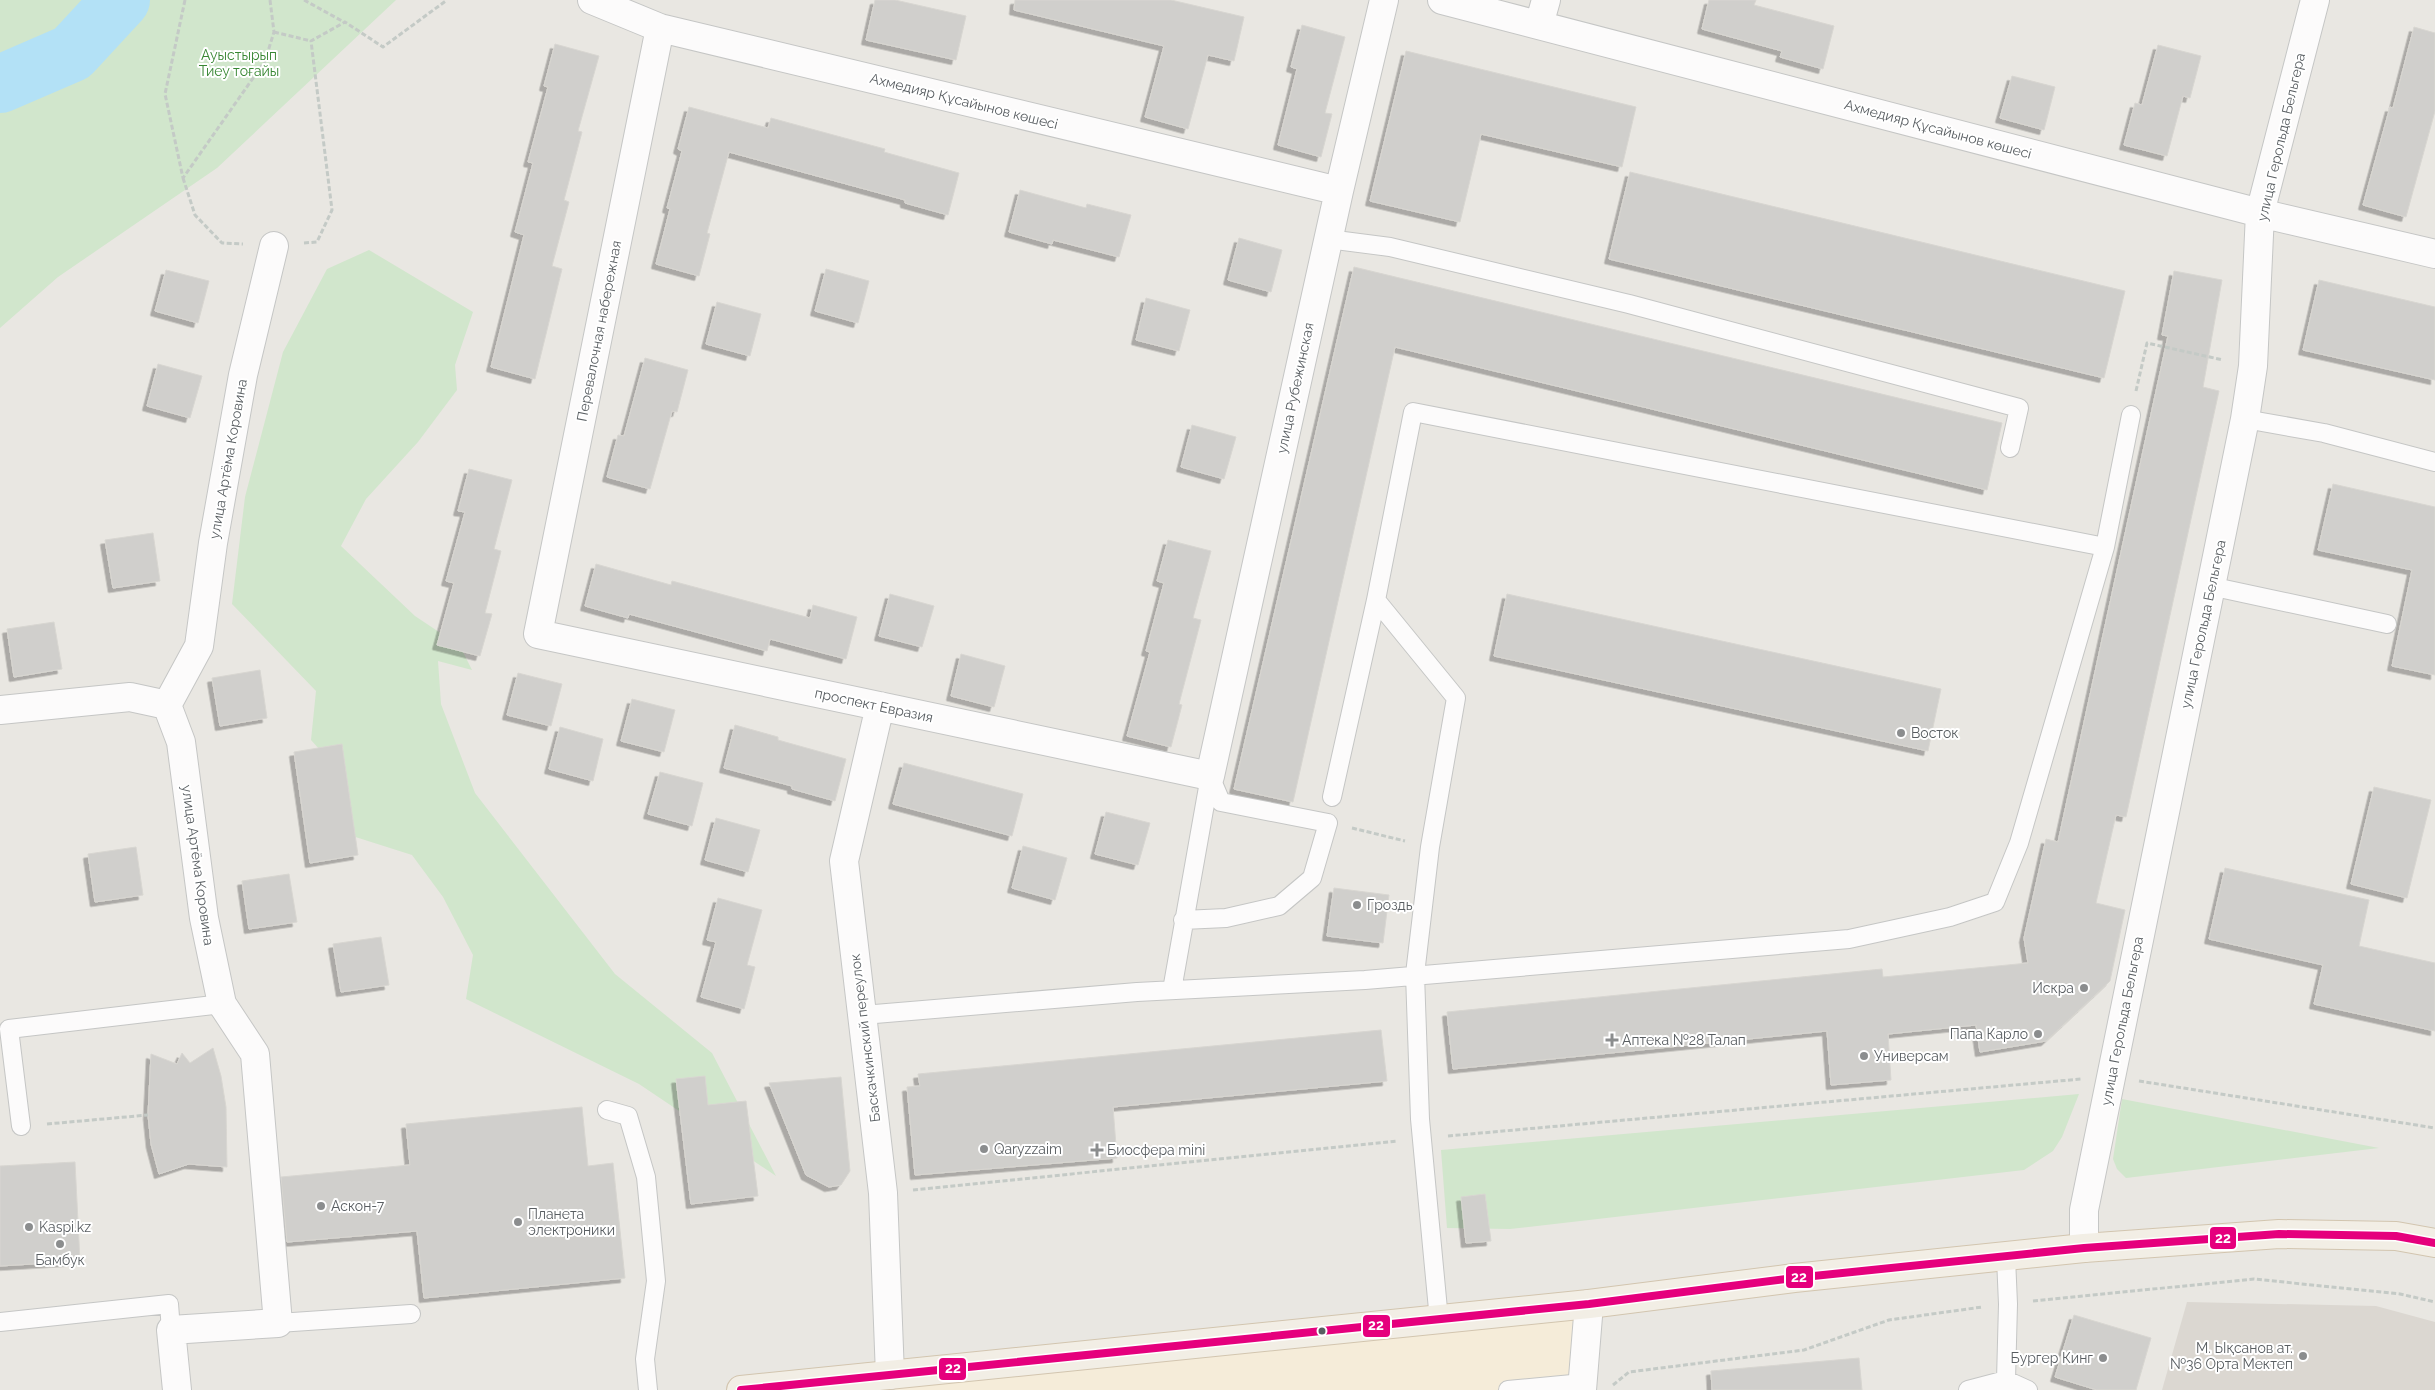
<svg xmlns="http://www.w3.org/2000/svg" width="2435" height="1390" viewBox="0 0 2435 1390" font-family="Raleway,sans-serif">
	<defs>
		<filter id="shadow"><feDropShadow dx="-4.5" dy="4.5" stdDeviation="0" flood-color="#0004"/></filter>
	</defs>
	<rect width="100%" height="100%" fill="#e9e7e2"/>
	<path fill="#f5ecd9" d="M1589,1304L1582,1390H741Z"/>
	<path fill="#dbd7d1" d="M2187,1302L2376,1306L2435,1322V1390H2162Z"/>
	<path fill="#d1e6cc" d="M0,0H396L217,168L58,277L0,328Z
		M369,250L473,312L455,365L457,390L418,442L366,499L341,546L415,616L460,646L472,670L438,661L441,704L475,793L615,974L712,1053L776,1176L639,1084L466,999L473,955L443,897L412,855L346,834L347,780L311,740L316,691L232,604L245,497L283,352L327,269Z
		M2079,1094L2062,1137L2053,1151L2024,1170L1510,1229L1447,1228L1441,1150Z
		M2122,1099L2379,1148L2126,1178L2117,1169L2113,1159Z"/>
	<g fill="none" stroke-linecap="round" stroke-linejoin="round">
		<path stroke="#b3e1f6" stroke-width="58" d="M0,84L72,53L121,0"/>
	</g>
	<path fill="#d0cfcc" stroke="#d8d6d1" filter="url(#shadow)" d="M875,0H895L966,16L956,60L866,40Z
		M1015,0H1171L1244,17L1234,61L1208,55L1188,129L1145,117L1164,46L1014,10Z
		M1709,0H1756L1754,5L1834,26L1823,69L1780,57L1782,51L1702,29Z
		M1302,25L1345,37L1325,113L1332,114L1321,157L1278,145L1297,69L1291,67Z
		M2414,27L2435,33V111L2406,217L2363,205L2390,107L2393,108Z
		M555,44L599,56L578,131L582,132L564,200L569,202L552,266L562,269L535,379L491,367L524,235L515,232L533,163L528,162L548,87L544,86Z
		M2158,45L2201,56L2190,98L2183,96L2167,156L2124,145L2135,103L2142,105Z
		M1406,51L1636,107L1622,167L1481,134L1460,222L1370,201Z
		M2012,76L2055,87L2044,130L2000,118Z
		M689,107L768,128L771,118L885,149L884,152L959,173L948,215L905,203V200L729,152L707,233L710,234L699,276L656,264L670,209L667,208L682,151L678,149Z
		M1630,172L2125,291L2104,378L1609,259Z
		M1020,190L1086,208L1087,204L1131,215L1119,257L1053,240L1052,244L1009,232Z
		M1239,238L1282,250L1271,292L1228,280Z
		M1354,267L2002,423L1987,490L1395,347L1293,802L1234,789Z
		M826,269L869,281L858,323L815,311Z
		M166,270L209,281L198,323L155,311Z
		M2174,271L2222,280L2203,387L2219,391L2126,817L2116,815L2096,903L2125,910L2110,981L2046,1041L1980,1052L1976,1025L1888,1034L1891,1080L1831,1085L1827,1031L1453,1069L1447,1012L1882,969L1883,977L2028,963L2024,938L2046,839L2058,842L2168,336L2162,335Z
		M2319,280L2435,307V380L2303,350Z
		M1146,298L1190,310L1179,351L1136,340Z
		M717,302L761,314L750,356L706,344Z
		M645,358L688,370L677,412L672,411L650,489L607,477L618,435L624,436Z
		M158,364L202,376L190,418L147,406Z
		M1192,425L1236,437L1224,479L1181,467Z
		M469,469L512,480L494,549L501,551L485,613L492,614L480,656L437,645L454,583L446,581L465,512L458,511Z
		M2333,484L2435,507V675L2392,666L2412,570L2318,550Z
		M153,533L160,581L113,588L105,540Z
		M1168,540L1211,551L1193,618L1201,620L1179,704L1182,705L1171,747L1127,736L1150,652L1146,651L1164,583L1157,581Z
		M596,564L671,585L672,581L810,618L813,605L857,617L846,659L770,639L767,651L629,614L628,618L585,606Z
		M890,594L934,606L922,647L879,636Z
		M1507,594L1941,689L1928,751L1494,656Z
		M54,622L62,669L14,677L7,629Z
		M961,654L1005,666L994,707L951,696Z
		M260,670L267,718L220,726L212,678Z
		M518,673L562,684L551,726L507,715Z
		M632,699L675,710L664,752L621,741Z
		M735,725L778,737V740L846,759L835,801L792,789V786L724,768Z
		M560,727L603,739L593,781L549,769Z
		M342,744L358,855L310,863L294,752Z
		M904,763L1023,794L1012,836L893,804Z
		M660,772L703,783L692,826L648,814Z
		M2374,787L2431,800L2407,898L2351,884Z
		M1106,812L1150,823L1138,865L1095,854Z
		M716,818L760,830L748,872L705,860Z
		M1023,846L1067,858L1055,900L1012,888Z
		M136,847L143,895L95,902L88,854Z
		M2225,868L2369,900L2359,946L2435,963V1031L2314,1004L2323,965L2209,939Z
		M289,874L297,922L249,929L242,881Z
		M1334,888L1389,895L1383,943L1327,936Z
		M718,898L762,910L747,965L755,967L744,1009L701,997L716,942L707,940Z
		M381,937L389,985L341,992L333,944Z
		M1381,1030L1387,1081L1113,1107L1117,1158L915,1175L907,1087L920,1086L918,1074Z
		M213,1048L221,1076L226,1107L227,1167L189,1164L159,1174L151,1144L148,1115L151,1054L177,1064L182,1053L190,1063Z
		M705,1076L708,1105L746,1101L758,1196L691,1204L676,1079Z
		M841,1077L850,1171L841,1185L829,1187L806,1175L769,1083Z
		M582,1107L588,1166L613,1163L625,1278L424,1298L417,1231L287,1242L281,1177L410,1165L406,1124Z
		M75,1162L80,1261L0,1266V1166Z
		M1485,1194L1491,1241L1466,1243L1461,1197Z
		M2074,1315L2151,1338L2136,1390H2097L2055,1377Z
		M1859,1358L1862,1390H1712L1711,1371Z"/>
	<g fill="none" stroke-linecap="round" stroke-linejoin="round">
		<defs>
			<path id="service" d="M1328,239L1390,247L1629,304L2019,408L2010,448
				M2245,419L2324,433L2435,462
				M2210,586L2387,624
				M1332,797L1376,600
				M1183,920L1226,918L1279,906L1312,878L1328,823L1221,802L1210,776
				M1172,990L1210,776
				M863,1015L1137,992L1365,980L1849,939L1950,917L1995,902L2019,843L2105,547L2131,415
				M607,1110L628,1116L646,1177L656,1281L645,1359L648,1390
				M21,1126L9,1029L222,1004
				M1439,1320L1420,1119L1415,974L1430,847L1456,698L1376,600L1413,412L2105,547
				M0,1322L169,1304L171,1330
				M278,1323L411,1314
				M2006,1380L2008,1304L2006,1258
				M1508,1390L1583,1383
				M1968,1390L2006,1380L2028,1390"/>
			<path id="minor" d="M592,0L660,28L1339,191
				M1442,0L2260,213L2435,254
				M1539,25L1546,0
				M660,28L538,634L1210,776L1339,191L1384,0
				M880,706L844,861L883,1193L890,1375
				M0,710L130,697L167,705
				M2084,1248V1210L2245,419L2253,366L2260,213L2315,0
				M177,1390L171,1330L278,1323L255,1054L222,1004L204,918L181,742L167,705L199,646L213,543L243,375L274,246"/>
			<path id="tertiary" d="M1582,1390L1589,1304"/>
			<path id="primary" d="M741,1390L1589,1304L1794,1278L2084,1248L2279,1234L2396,1236L2435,1243"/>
		</defs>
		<use href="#service" stroke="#c5c6c5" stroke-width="20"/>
		<use href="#minor" stroke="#c5c6c5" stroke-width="30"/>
		<use href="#tertiary" stroke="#c5c6c5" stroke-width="30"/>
		<use href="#primary" stroke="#d2c5af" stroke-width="30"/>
		<path stroke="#c4cac6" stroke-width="3" stroke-dasharray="5 2.5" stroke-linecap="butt" d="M185,0L165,94L183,178L265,61L274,32L270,0
			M304,0L344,22
			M274,32L311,41
			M183,178L195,215L222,243L243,244
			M304,243L317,242L332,210L311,41L345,22L383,47L447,0
			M2136,391L2147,343L2223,360
			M1352,828L1405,841
			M2139,1081L2435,1128
			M47,1124L148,1115
			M1448,1136L2081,1079
			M913,1190L1397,1141
			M2033,1301L2254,1279L2400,1294L2435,1302
			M1613,1385L1629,1372L1804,1350L1889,1320L1982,1307"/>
		<use href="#service" stroke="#fcfbfb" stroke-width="18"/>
		<use href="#minor" stroke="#fcfbfb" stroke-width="28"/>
		<use href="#tertiary" stroke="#fcfbfb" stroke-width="28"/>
		<use href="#primary" stroke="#f2eee5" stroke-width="28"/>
		<defs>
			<path id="bus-1" d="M741,1390L1589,1304L1794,1278L2084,1248L2279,1234L2396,1236L2435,1243"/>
		</defs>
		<use href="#bus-1" stroke="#fff" stroke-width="11"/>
		<use href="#bus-1" stroke="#e5007d" stroke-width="8"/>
	</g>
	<g fill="#8b8d8e" stroke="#fff" stroke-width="2">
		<circle cx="1901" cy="733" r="5"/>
		<circle cx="1357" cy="905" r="5"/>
		<circle cx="2084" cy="988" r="5"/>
		<circle cx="2038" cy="1034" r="5"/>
		<path d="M1609.5 1032.5h5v5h5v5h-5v5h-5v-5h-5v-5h5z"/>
		<circle cx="1864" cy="1056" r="5"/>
		<circle cx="984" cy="1149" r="5"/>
		<path d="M1094.5 1142.5h5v5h5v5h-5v5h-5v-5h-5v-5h5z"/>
		<circle cx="321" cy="1206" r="5"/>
		<circle cx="518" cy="1222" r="5"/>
		<circle cx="29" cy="1227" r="5"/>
		<circle cx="60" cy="1244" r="5"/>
		<circle cx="2303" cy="1356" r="5"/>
		<circle cx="2103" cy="1358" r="5"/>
	</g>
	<circle fill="#585d61" stroke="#fff" stroke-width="2" cx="1322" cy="1331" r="4.5"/>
	<g text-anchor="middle" stroke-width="4" stroke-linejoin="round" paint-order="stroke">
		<g font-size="14" fill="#378632" stroke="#fff">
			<text x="239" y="60">Ауыстырып<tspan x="239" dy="16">Тиеу тоғайы</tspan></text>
		</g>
		<g font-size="14" fill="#585d61" stroke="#fff">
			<text transform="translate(964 101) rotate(14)" y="5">Ахмедияр Құсайынов көшесі</text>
			<text transform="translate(1938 129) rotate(15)" y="5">Ахмедияр Құсайынов көшесі</text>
			<text transform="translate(2281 137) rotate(-77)" y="5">улица Герольда Бельгера</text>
			<text transform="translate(599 331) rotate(-79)" y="5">Перевалочная набережная</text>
			<text transform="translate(1295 388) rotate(-78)" y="5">улица Рубежинская</text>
			<text transform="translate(228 459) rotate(-80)" y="5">улица Артёма Коровина</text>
			<text transform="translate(2203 624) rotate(-78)" y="5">улица Герольда Бельгера</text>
			<text transform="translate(874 705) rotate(12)" y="5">проспект Евразия</text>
			<text transform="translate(198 865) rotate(82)" y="5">улица Артёма Коровина</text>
			<text transform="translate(2122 1021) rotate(-79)" y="5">улица Герольда Бельгера</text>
			<text transform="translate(865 1038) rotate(-97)" y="5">Баскачкинский переулок</text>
		</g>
		<g font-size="14" fill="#585d61" stroke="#fff" text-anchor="start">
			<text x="1911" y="738">Восток</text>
			<text x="1367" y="910">Гроздь</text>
			<text x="2074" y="993" text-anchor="end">Искра</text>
			<text x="2028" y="1039" text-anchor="end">Папа Карло</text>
			<text x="1622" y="1045">Аптека №28 Талап</text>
			<text x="1874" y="1061">Универсам</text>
			<text x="994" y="1154">Qaryzzaim</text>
			<text x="1107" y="1155">Биосфера mini</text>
			<text x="331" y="1211">Аскон-7</text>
			<text x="528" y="1219">Планета<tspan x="528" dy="16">электроники</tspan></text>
			<text x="39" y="1232">Kaspi.kz</text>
			<text x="60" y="1265" text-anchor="middle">Бамбук</text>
			<text x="2293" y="1353" text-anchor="end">М. Ықсанов ат.<tspan x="2293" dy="16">№36 Орта Мектеп</tspan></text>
			<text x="2093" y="1363" text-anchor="end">Бургер Кинг</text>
		</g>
	</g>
	<g stroke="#fff" stroke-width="2">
		<rect x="2209" y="1226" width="28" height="24" rx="5" fill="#e5007d"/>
		<rect x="1785" y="1265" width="29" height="24" rx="5" fill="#e5007d"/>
		<rect x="1362" y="1314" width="29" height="24" rx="5" fill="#e5007d"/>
		<rect x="938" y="1357" width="29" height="24" rx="5" fill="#e5007d"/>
	</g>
	<g font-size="14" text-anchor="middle" font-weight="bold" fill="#fff">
		<text x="2223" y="1243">22</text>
		<text x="1799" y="1282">22</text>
		<text x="1376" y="1330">22</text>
		<text x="953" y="1373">22</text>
	</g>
</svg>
